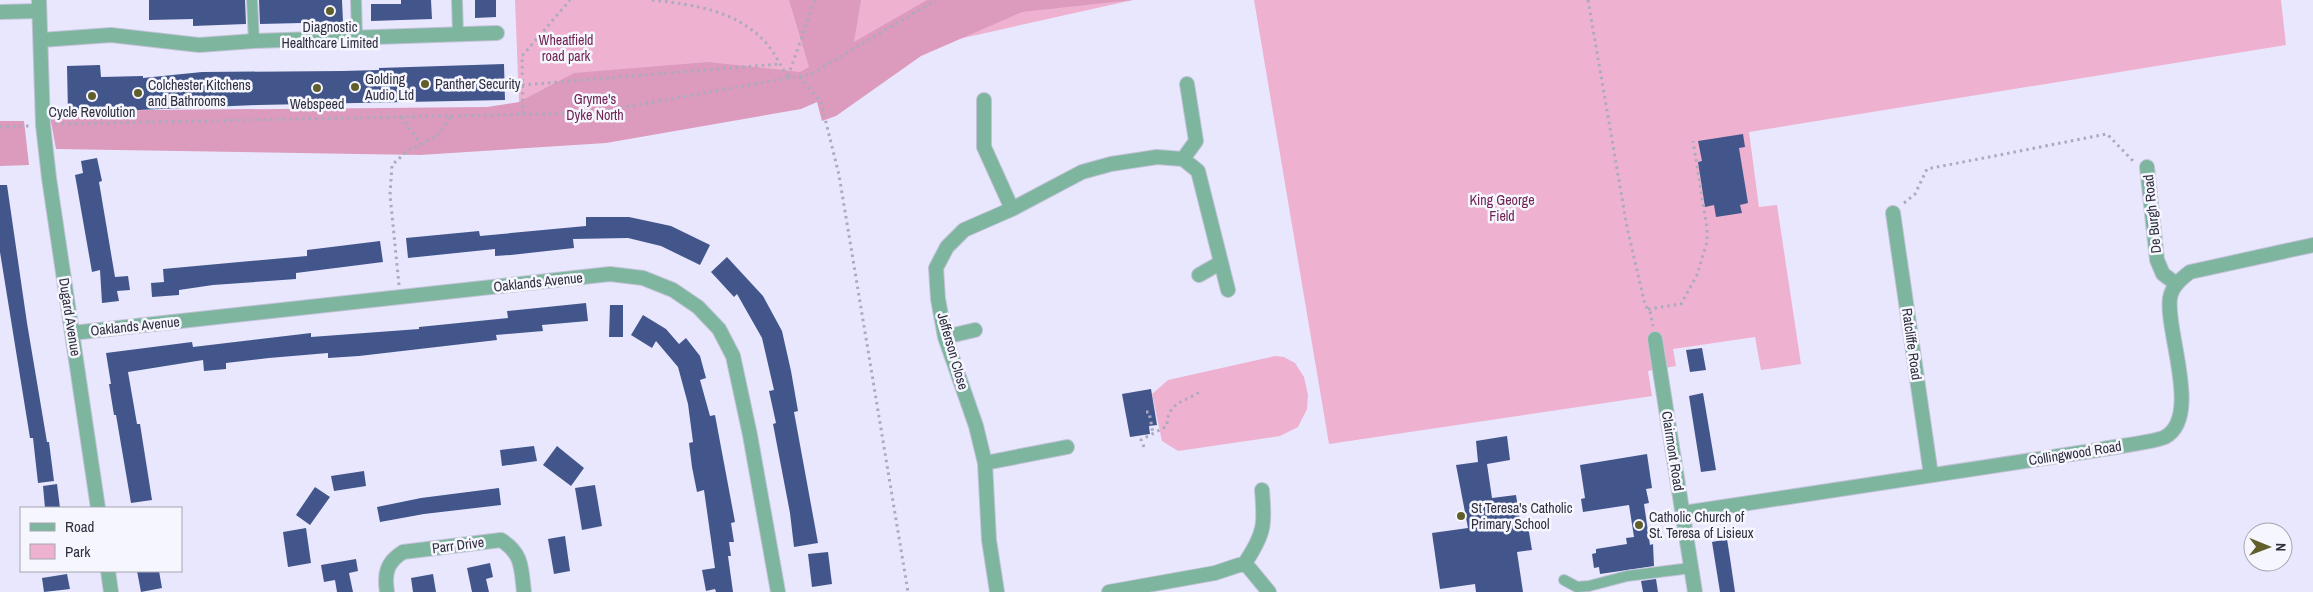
<svg xmlns="http://www.w3.org/2000/svg" width="2313" height="592" viewBox="0 0 2313 592" font-family="'Archivo Narrow',sans-serif">
	<rect width="100%" height="100%" fill="#e8e7fe"/>
	<path fill="#eeb2d0" d="M515,0H1133L788,77L519,102Z
		M1254,0H2281L2286,45L1749,132L1759,207L1777,205L1801,364L1761,370L1755,337L1673,349L1676,366L1648,371L1652,396L1329,444Z
		M1275,356L1284,357L1295,363L1304,377L1308,395L1307,409L1298,427L1280,436L1178,451L1162,441L1152,394L1168,380Z"/>
	<path fill="#dc9bbc" d="M789,0H861L854,42L927,0H1132L1022,12L921,56L836,116L822,121L817,102L801,109L606,143L420,155L56,149L49,111L487,107L519,102L574,73L708,62L800,72L809,67Z
		M0,121H24L29,165L0,166Z"/>
	<path fill="#43568b" d="M149,0H245L246,24L193,26V19L149,20Z
		M259,0H342L343,22L260,24Z
		M401,0H431L432,19L371,21V4H401Z
		M475,0H496V17L475,18Z
		M504,64L505,100L258,105L68,113L67,66L100,65L101,77L143,76V78L202,72L342,71L379,70V68Z
		M1743,134L1745,147L1739,148L1748,203L1740,205L1742,213L1716,217L1714,205L1705,207L1698,162L1702,161L1698,141Z
		M97,158L102,181L99,182L115,277L128,276L130,290L117,291L119,301L102,303L100,270L92,272L75,175L83,173L81,161Z
		M0,185H7L27,323L47,442H49L54,481L38,483L33,438H30L0,252Z
		M586,217H629L671,226L710,245L700,265L661,246L628,238L573,239L574,248L511,255L495,256V249L408,258L406,238L479,231L480,236L586,226Z
		M380,241L383,262L296,273V279L213,285L179,290V295L152,297L151,283L164,282L163,269L307,256V250Z
		M727,257L763,296L782,331L791,371L798,411L794,412L818,543L794,547L790,513L773,424L776,423L769,391L774,390L762,338L737,294L734,297L711,272Z
		M586,303L588,321L542,325L543,331L496,335L497,340L359,356L328,358V353L269,358L226,363V369L204,371L203,360L128,372L137,424H140L152,500L131,503L116,415H114L109,384H111L106,353L192,342L193,347L311,333V337L419,329V327L508,318L507,311Z
		M610,305H623V337H609Z
		M643,315L666,329L679,344L686,338L700,356L706,378L700,380L710,416L715,415L735,522L731,523L734,542H729L731,556H728L733,592H716L715,589L706,591L702,570L715,568L704,490L697,492L692,467L689,443L693,442L688,404L678,367L656,341L652,348L631,335Z
		M1702,348L1706,370L1690,372L1686,350Z
		M1151,389L1157,425L1149,426L1150,434L1130,437L1122,394Z
		M1703,393L1716,470L1701,472L1689,396Z
		M1507,436L1510,460L1487,464L1492,498L1516,495L1521,527L1528,526L1532,550L1517,552L1523,592H1476L1475,584L1440,589L1432,533L1468,528L1456,465L1478,462L1476,441Z
		M534,446L537,461L502,466L500,450Z
		M557,446L584,468L571,486L543,465Z
		M1647,454L1652,488L1646,489L1649,503L1644,504L1650,545L1653,544L1654,566L1600,574L1599,567L1594,568L1592,554L1596,553V549L1627,544L1626,538L1634,537L1629,505L1583,512L1581,499L1585,498L1580,465Z
		M364,471L366,486L334,491L331,476Z
		M57,484L60,508H45L43,486Z
		M595,485L602,526L582,530L575,488Z
		M315,487L330,497L310,525L296,515Z
		M499,488L501,505L424,514L380,522L377,507L421,498Z
		M306,528L311,563L288,567L283,532Z
		M565,536L570,571L554,574L548,539Z
		M1727,539L1730,558L1735,592H1720L1712,542Z
		M828,552L832,584L812,587L808,554Z
		M356,559L358,571L349,573L353,592H337L335,580L324,582L321,565Z
		M490,563L493,577L486,579L489,592H472L467,568Z
		M137,571H159L162,588L141,592Z
		M67,574L70,589L44,592L42,578Z
		M433,574L436,592H413L411,578Z
		M1656,579L1658,592H1643L1641,581Z"/>
	<g fill="none" stroke-linecap="round" stroke-linejoin="round">
		<defs>
			<path id="service" d="M252,0L254,41
				M356,0L357,37
				M457,0L458,34
				M1564,580L1577,587L1589,586L1627,576L1691,568"/>
			<path id="minor" d="M0,12L39,11
				M41,40L111,35L199,45L254,41L497,33
				M984,100V147L1012,209
				M1183,159L1196,141L1187,84
				M2147,167L2157,260L2163,274L2175,283
				M1893,213L1931,475
				M1199,275L1220,263
				M72,333L610,274L643,278L673,290L698,307L719,329L733,356L750,435L778,592
				M945,337L975,330
				M1655,339L1695,592
				M985,463L1067,447
				M1683,513L2098,450C2111,447 2156,442 2165,437C2202,417 2165,330 2170,298C2172,286 2181,279 2190,272L2313,245
				M1245,563C1265,533 1265,524 1262,490
				M387,592C384,573 387,562 403,552L501,540C523,554 521,568 524,592
				M997,592L989,540L985,463L976,426L945,337L938,299L936,268L947,247L964,230L1012,209L1082,172L1111,164L1157,157L1183,159L1198,171L1228,290
				M1109,592L1215,573L1245,563L1269,592"/>
			<path id="tertiary" d="M39,0L43,125L49,178L98,508
				M108,571L111,592"/>
		</defs>
		<use href="#service" stroke="#c3c2d7" stroke-width="12"/>
		<use href="#minor" stroke="#c3c2d7" stroke-width="16"/>
		<use href="#tertiary" stroke="#c3c2d7" stroke-width="16"/>
		<path stroke="#abaabe" stroke-width="3" stroke-dasharray="2.5 4" stroke-linecap="butt" d="M652,0C695,5 737,10 767,44C775,53 781,67 788,77
			M1588,0L1627,227L1645,305L1650,312L1653,326
			M788,76L815,0
			M800,77L821,102L839,175L908,592
			M522,85L779,64
			M523,114L522,56L570,0
			M401,117L421,144
			M55,124L592,113L811,74L936,0
			M0,127L29,126
			M1904,203L1915,194L1927,169L2107,134L2135,163
			M399,285L390,195L392,165L407,151L437,136L451,116
			M1648,309L1681,304L1697,275L1707,242V228L1693,141
			M1146,412H1149L1153,433
			M1144,447L1141,440L1167,426C1167,401 1186,402 1201,391"/>
		<use href="#service" stroke="#7db59f" stroke-width="10"/>
		<use href="#minor" stroke="#7db59f" stroke-width="14"/>
		<use href="#tertiary" stroke="#7db59f" stroke-width="14"/>
	</g>
	<g fill="#605f2c" stroke="#f6f6fe" stroke-width="2">
		<circle cx="330" cy="11" r="5"/>
		<circle cx="425" cy="84" r="5"/>
		<circle cx="355" cy="87" r="5"/>
		<circle cx="317" cy="88" r="5"/>
		<circle cx="138" cy="93" r="5"/>
		<circle cx="92" cy="96" r="5"/>
		<circle cx="1461" cy="516" r="5"/>
		<circle cx="1639" cy="525" r="5"/>
	</g>
	<g text-anchor="middle" stroke-width="5" stroke-linejoin="round" paint-order="stroke">
		<g font-size="14" fill="#2f2e3d" stroke="#f6f6fe" text-anchor="start">
			<text x="330" y="32" text-anchor="middle">Diagnostic<tspan x="330" dy="16">Healthcare Limited</tspan></text>
			<text x="365" y="84">Golding<tspan x="365" dy="16">Audio Ltd</tspan></text>
			<text x="435" y="89">Panther Security</text>
			<text x="148" y="90">Colchester Kitchens<tspan x="148" dy="16">and Bathrooms</tspan></text>
			<text x="317" y="109" text-anchor="middle">Webspeed</text>
			<text x="92" y="117" text-anchor="middle">Cycle Revolution</text>
			<text x="1471" y="513">St Teresa's Catholic<tspan x="1471" dy="16">Primary School</tspan></text>
			<text x="1649" y="522">Catholic Church of<tspan x="1649" dy="16">St. Teresa of Lisieux</tspan></text>
		</g>
		<g font-size="14" fill="#702451" stroke="#f6f6fe">
			<text x="566" y="45">Wheatfield<tspan x="566" dy="16">road park</tspan></text>
			<text x="595" y="104">Gryme's<tspan x="595" dy="16">Dyke North</tspan></text>
			<text x="1502" y="205">King George<tspan x="1502" dy="16">Field</tspan></text>
		</g>
		<g font-size="14" fill="#2f2e3d" stroke="#f6f6fe">
			<text transform="translate(2152 214) rotate(-96)" y="5">De Burgh Road</text>
			<text transform="translate(538 282) rotate(-6)" y="5">Oaklands Avenue</text>
			<text transform="translate(70 317) rotate(81)" y="5">Dugard Avenue</text>
			<text transform="translate(135 326) rotate(-6)" y="5">Oaklands Avenue</text>
			<text transform="translate(1912 344) rotate(82)" y="5">Ratcliffe Road</text>
			<text transform="translate(953 351) rotate(74)" y="5">Jefferson Close</text>
			<text transform="translate(1673 451) rotate(81)" y="5">Clairmont Road</text>
			<text transform="translate(2075 453) rotate(-9)" y="5">Collingwood Road</text>
			<text transform="translate(458 545) rotate(-7)" y="5">Parr Drive</text>
		</g>
	</g>
	<rect x="20" y="507" width="162" height="65" fill="#f6f6fe" stroke="#a6a6b1"/>
	<rect x="30" y="523" width="25" height="8" fill="#7db59f" stroke="#a6a6b1"/>
	<text x="65" y="532" font-size="15" fill="#2f2e3d">Road</text>
	<rect x="30" y="544" width="25" height="15" fill="#eeb2d0" stroke="#a6a6b1"/>
	<text x="65" y="557" font-size="15" fill="#2f2e3d">Park</text>
	<g transform="translate(2268 547) rotate(91)"><circle r="24" fill="#f6f6fe" stroke="#a6a6b1"/>
	<path d="M0-4L9 19L0 12L-9 19Z" fill="#605f2c"/>
	<text y="-8" font-size="14" font-weight="bold" text-anchor="middle" fill="#2f2e3d">N</text>
	</g>
</svg>
